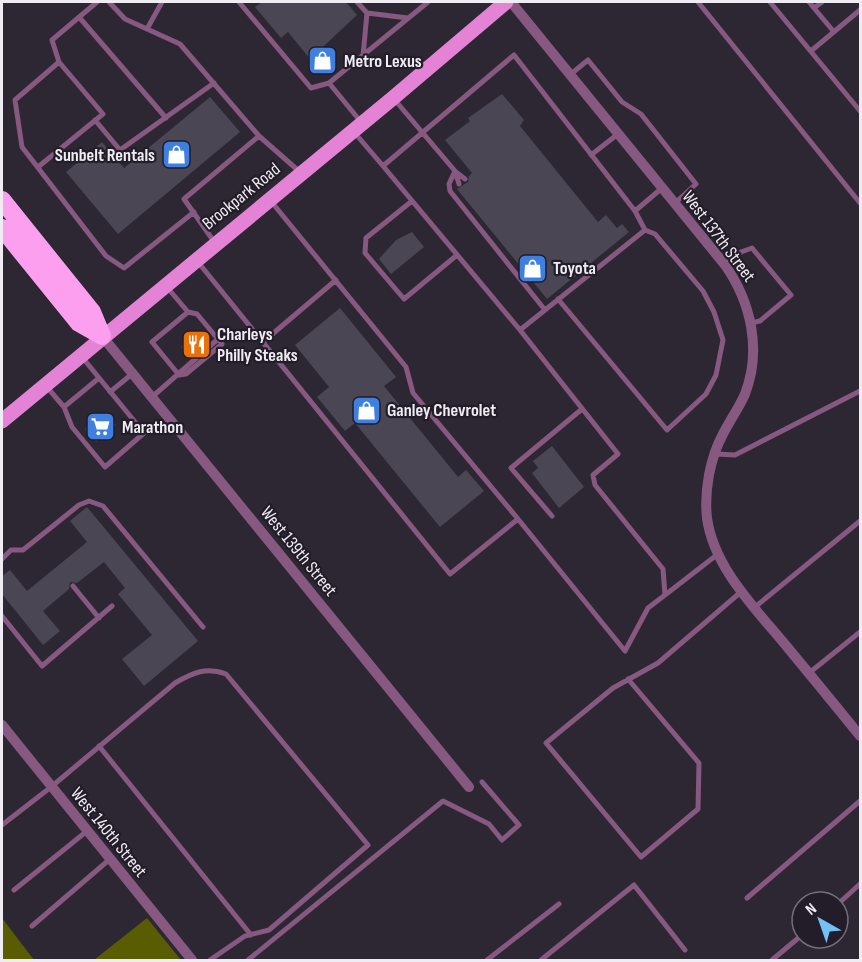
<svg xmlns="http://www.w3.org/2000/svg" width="862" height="962" viewBox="0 0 862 962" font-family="'Sofia Sans Condensed',sans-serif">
	<rect width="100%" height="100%" fill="#2c2733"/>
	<path fill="#595c01" d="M2,918L34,960H2Z
		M147,918L181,960H94Z"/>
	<path fill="#4b4653" d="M262,2H346L357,15L310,59L288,32L281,38L255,7Z
		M502,94L524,120L520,126L598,222L606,215L617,228L622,224L629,232L547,299L457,189L468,182L469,176L472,173L445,140L470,121L468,118Z
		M210,97L240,132L118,234L66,172L102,142L124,168Z
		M412,232L424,247L391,274L379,259L396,240Z
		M340,308L396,377L384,386L458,477L466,470L484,491L440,527L355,423L345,431L317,397L329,387L295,345Z
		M200,330L209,340L190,357L181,347Z
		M106,412L116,425L96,442L85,429Z
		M552,446L584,487L559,508L532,473L538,468L533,461Z
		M87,507L198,641L144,686L122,659L152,635L118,594L125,588L104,562L77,583L70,582L69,589L43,611L60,631L43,645L2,594V576L10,570L27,591L87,542L70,521Z"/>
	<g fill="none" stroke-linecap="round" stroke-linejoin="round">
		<path stroke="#875880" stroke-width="5" d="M109,2L125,19L180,44L259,136
			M239,2L311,88L329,83L361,122
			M357,2L367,13
			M698,2L860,203
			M770,2L860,111
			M809,2L834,32
			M814,8L822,2
			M79,17L166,118
			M147,29L162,2
			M811,51L860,10
			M363,56L367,13L408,18
			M59,62L52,40L97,2
			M571,74L588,60L622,102L641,114L696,184L675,203
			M329,83L428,2
			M394,99L455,171L449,184L450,191L545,310
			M95,120L120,150L214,83
			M354,132L383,166
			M591,155L618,134
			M38,167L103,114L59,62L15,100L22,147L106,256L124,268L194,212
			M455,171L459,184
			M456,172L465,179
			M270,200L406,367L413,393L518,519
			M412,201L366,238L365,253L404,299L457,255
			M635,211L662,188
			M215,243L184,199L259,136L301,173
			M198,262L450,574L518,519L625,651L648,608L665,595L663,569L595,485L593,475L618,454L520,330L645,230L635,211L514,55L383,166L520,330
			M725,265L741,252L752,248L791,295L760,321L751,323
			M166,286L188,312L197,314L222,344L186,374L179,375
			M558,299L667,430L706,394L716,375L723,340L714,312L703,291L655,234L645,230
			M263,342L336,280
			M179,375L152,342L188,312
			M46,386L64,407L99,378
			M110,392L132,374
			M152,397L218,339
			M64,407L72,427L105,467L144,433L82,357
			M716,454L735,455L860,391
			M552,516L511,468L582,409
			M2,559L11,550H23L79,505L89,501L103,506L203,627
			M73,586L99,618
			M665,595L718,554
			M755,607L860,521
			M2,616L42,666L112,606
			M809,673L860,632
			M628,679L699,763L698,809L641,857L546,743L613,688L658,663L742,591
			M99,746L251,935
			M2,825L51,787L175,683C194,672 206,667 226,674L368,845L269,930L245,936L210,960
			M14,890L87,831
			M747,898L860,801
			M838,904L860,884
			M32,926L110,859
			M248,960L443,801L489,824L502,840L519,825L482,782
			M487,960L559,904
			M541,960L634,885L685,950
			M772,960L802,935"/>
		<path stroke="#875880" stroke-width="10" d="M511,2L725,265C751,302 762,350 745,394C739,408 730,420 723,434C710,458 704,491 707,518C714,569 757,610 788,648C812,677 836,706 860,736
			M102,336L469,787
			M2,725L192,960"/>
		<path stroke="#e483d6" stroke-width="15" d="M2,421L393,98L506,2"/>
		<path stroke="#fc9fef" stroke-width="18" d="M2,200L92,312L102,336
			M2,228L79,323L102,336"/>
	</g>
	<defs>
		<symbol id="shop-square" viewBox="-11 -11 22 22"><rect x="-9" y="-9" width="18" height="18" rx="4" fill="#3f7fe0" stroke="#221d29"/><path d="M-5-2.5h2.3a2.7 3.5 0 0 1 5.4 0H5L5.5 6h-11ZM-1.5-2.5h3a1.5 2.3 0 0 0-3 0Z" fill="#fff"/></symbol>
		<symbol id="restaurant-square" viewBox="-11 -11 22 22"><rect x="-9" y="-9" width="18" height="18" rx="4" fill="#e8710a" stroke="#221d29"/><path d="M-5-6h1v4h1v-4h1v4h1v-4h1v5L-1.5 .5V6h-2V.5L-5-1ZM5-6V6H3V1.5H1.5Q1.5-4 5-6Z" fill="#fff"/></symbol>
		<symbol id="supermarket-square" viewBox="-11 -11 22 22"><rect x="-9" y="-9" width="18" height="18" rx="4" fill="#3f7fe0" stroke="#221d29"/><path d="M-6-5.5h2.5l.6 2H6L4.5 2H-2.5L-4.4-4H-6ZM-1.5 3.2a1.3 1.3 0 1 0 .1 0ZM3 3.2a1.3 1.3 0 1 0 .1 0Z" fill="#fff"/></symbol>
	</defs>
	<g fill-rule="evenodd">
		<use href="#shop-square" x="306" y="44" width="33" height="33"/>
		<use href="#shop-square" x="160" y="138" width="33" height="33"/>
		<use href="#shop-square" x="516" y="252" width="33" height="33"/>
		<use href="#restaurant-square" x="180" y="328" width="33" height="33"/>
		<use href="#shop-square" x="350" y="394" width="33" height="33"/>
		<use href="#supermarket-square" x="84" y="410" width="33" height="33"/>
	</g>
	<g text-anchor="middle" stroke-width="4.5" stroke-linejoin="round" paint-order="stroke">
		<g font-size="18" font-weight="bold" fill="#efecf4" stroke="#221d29" text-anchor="start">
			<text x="344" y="67">Metro Lexus</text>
			<text x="155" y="161" text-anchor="end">Sunbelt Rentals</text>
			<text x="553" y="274">Toyota</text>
			<text x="217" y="340">Charleys<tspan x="217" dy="21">Philly Steaks</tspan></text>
			<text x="387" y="416">Ganley Chevrolet</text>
			<text x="122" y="433">Marathon</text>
		</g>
		<g font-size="18" fill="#efecf4" stroke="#221d29">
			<text transform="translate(241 196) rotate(-39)" y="6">Brookpark Road</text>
			<text transform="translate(719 236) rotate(53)" y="6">West 137th Street</text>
			<text transform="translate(299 551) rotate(51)" y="6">West 139th Street</text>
			<text transform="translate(109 832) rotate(51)" y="6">West 140th Street</text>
		</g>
	</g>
	<rect width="862" height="962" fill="none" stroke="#efecf4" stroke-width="6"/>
	<g transform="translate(820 920) rotate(320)"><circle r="28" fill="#221d29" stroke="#74707a" stroke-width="1.5"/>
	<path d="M0-4.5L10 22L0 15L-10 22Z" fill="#75c0f6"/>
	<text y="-9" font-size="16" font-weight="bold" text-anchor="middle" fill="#efecf4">N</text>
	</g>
</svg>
